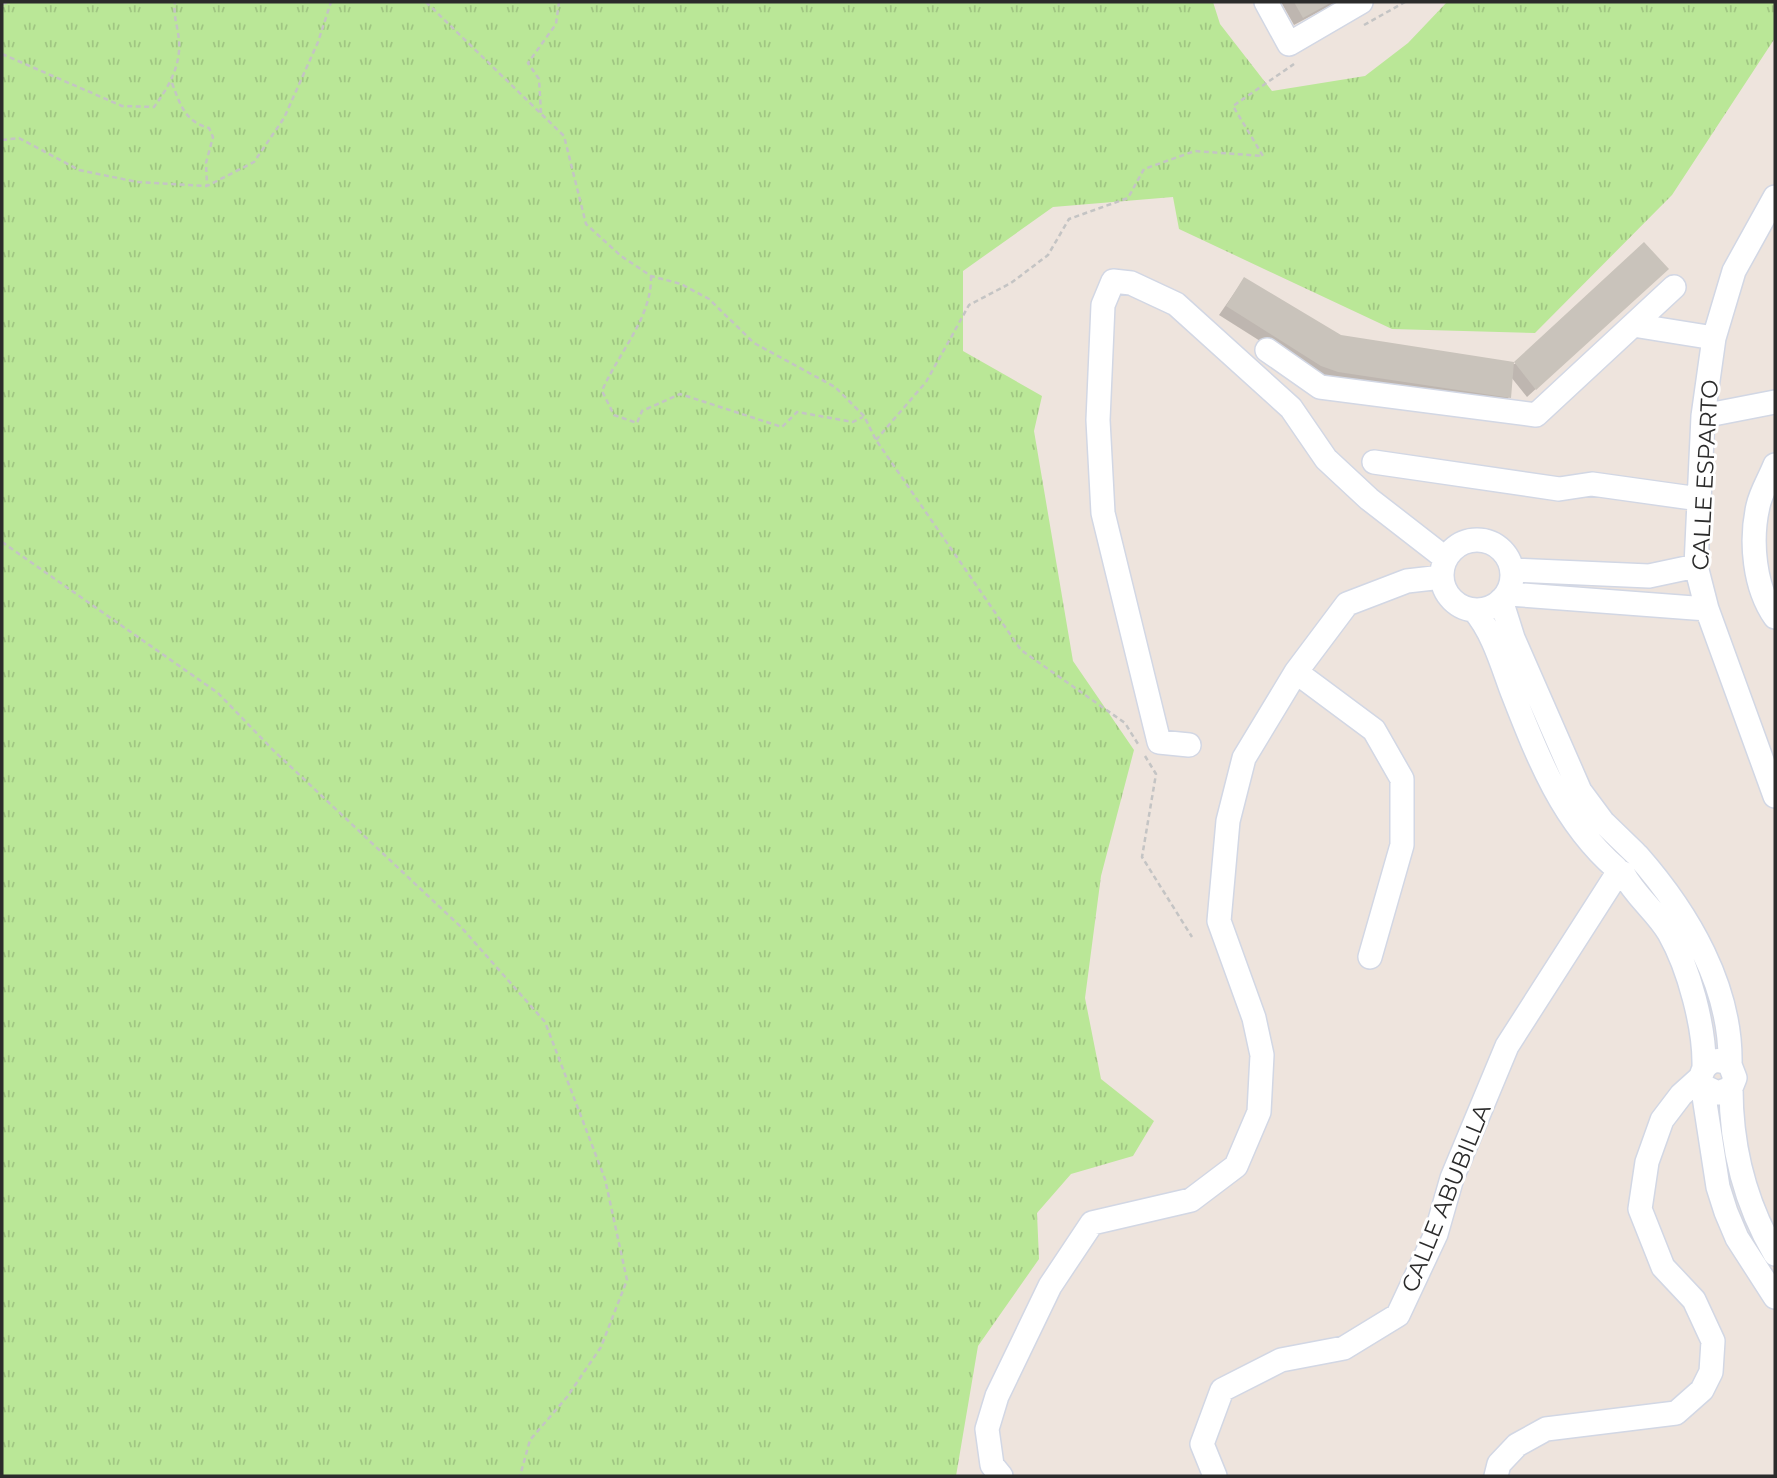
<svg xmlns="http://www.w3.org/2000/svg" width="1777" height="1478" viewBox="0 0 1777 1478" font-family="Montserrat,sans-serif">
	<defs>
		<pattern id="grass-tufts" width="24" height="20" patternUnits="userSpaceOnUse" patternTransform="scale(1.75)"><rect width="24" height="20" fill="#bae797"/><path d="M3 7l-1-3M5 7V3M7 7l1-3M15 17l-1-3M17 17v-4M19 17l1-3" fill="none" stroke="#a0c682"/></pattern>
	</defs>
	<rect width="100%" height="100%" fill="#eee4dd"/>
	<path fill="url(#grass-tufts)" d="M2,2H1213L1220,24L1272,91L1365,76L1408,43L1447,2H1775V38L1672,195L1535,333L1392,329L1179,229L1173,197L1053,207L963,271V351L1042,396L1034,431L1073,661L1134,750L1101,876L1085,998L1101,1079L1154,1121L1133,1156L1071,1174L1037,1213L1039,1259L978,1346L956,1476H2Z"/>
	<path fill="#0003" d="M1281,2H1337L1294,25Z
		M1644,245L1658,277L1527,397L1511,377L1509,397L1500,406L1329,380L1312,374L1219,315L1244,279L1340,337L1515,364Z"/>
	<path fill="#c9c3bb" d="M1294,2H1332L1303,18Z
		M1644,242L1669,269L1536,390L1514,362Z
		M1244,277L1341,335L1514,362L1511,398L1338,372L1321,366L1226,306Z"/>
	<g fill="none" stroke-linecap="round" stroke-linejoin="round">
		<defs>
			<path id="minor" d="M1266,2L1289,44L1361,2
				M1775,197L1734,271L1714,338L1703,416L1696,566L1707,609L1775,796
				M1633,325L1714,338
				M1267,350L1320,387L1536,415L1674,287
				M1703,416L1775,402
				M1374,462L1559,489L1592,484L1699,499
				M1775,465C1770,478 1761,492 1758,506C1750,541 1754,587 1775,617
				M1442 575a35 35 0 1 1 70 0a35 35 0 1 1-70 0Z
				M1513,570L1649,576L1696,566
				M1509,594L1707,609
				M1501,600L1513,638L1580,791L1603,822L1635,853
				M1474,610C1494,634 1502,665 1513,694C1538,758 1563,822 1616,868
				M1296,672L1374,730L1402,779V845L1370,957
				M1189,745L1159,742L1103,513L1098,420L1103,305L1113,281L1131,283L1176,304L1291,408L1326,459L1369,499L1445,558
				M1638,856C1688,913 1732,987 1730,1065
				M1623,873C1635,896 1656,911 1669,933C1689,968 1705,1028 1704,1067
				M1705,1087L1718,1093L1731,1088L1735,1078L1730,1065C1717,1056 1704,1062 1701,1077L1718,1187L1726,1212L1737,1238L1775,1297
				M1731,1088C1731,1147 1745,1203 1775,1254
				M1001,1476L992,1465L987,1429L997,1396L1050,1286L1092,1223L1191,1200L1236,1166L1259,1112L1262,1055L1254,1018L1219,921L1228,821L1244,758L1296,672L1347,604L1407,581L1442,577
				M1215,1476L1202,1444L1222,1390L1281,1360L1344,1348L1398,1315L1436,1234L1452,1178L1507,1046L1619,871
				M1496,1476L1499,1464L1517,1445L1546,1429L1676,1413L1702,1390L1711,1372L1713,1341L1694,1300L1663,1267L1640,1209L1647,1162L1662,1120L1681,1095L1701,1077"/>
		</defs>
		<use href="#minor" stroke="#d2d7e4" stroke-width="26"/>
		<path stroke="#c4c4c4" stroke-width="2.5" stroke-dasharray="5 3.5" stroke-linecap="butt" d="M426,2L564,136L586,224L621,256L651,276L681,284L709,299L754,343L835,387L864,416L876,440L1021,650L1125,723L1138,744
			M2,4L10,2
			M1364,25L1405,2
			M2,54L122,106L154,107C168,88 181,66 179,41C178,27 173,16 175,2
			M172,83C180,104 185,122 209,128L213,137L206,163L207,186
			M541,113L539,79L528,63L556,24L559,2
			M2,140L19,138L79,170L137,182L207,186L254,162L284,118L318,42L331,2
			M651,276C652,318 618,353 602,391L614,415L637,423L642,411L680,394L782,427L797,412L853,422L863,417
			M876,440L926,382L969,305L1011,283L1048,255L1069,219L1128,198L1144,169L1195,151L1263,156L1233,106L1294,64
			M2,542L218,693L273,750L461,927L545,1022L605,1179L627,1280L601,1347L567,1397L530,1440L520,1476
			M1145,756L1156,774L1142,857L1192,937"/>
		<use href="#minor" stroke="#fff" stroke-width="23"/>
	</g>
	<g text-anchor="middle" stroke-width="6" stroke-linejoin="round" paint-order="stroke">
		<g font-size="23" fill="#2b2b2b" stroke="#fff">
			<text transform="translate(1705 475) rotate(-87)" y="8">CALLE ESPARTO</text>
			<text transform="translate(1446 1198) rotate(-68)" y="8">CALLE ABUBILLA</text>
		</g>
	</g>
	<rect width="1777" height="1478" fill="none" stroke="#2b2b2b" stroke-width="7"/>
</svg>
